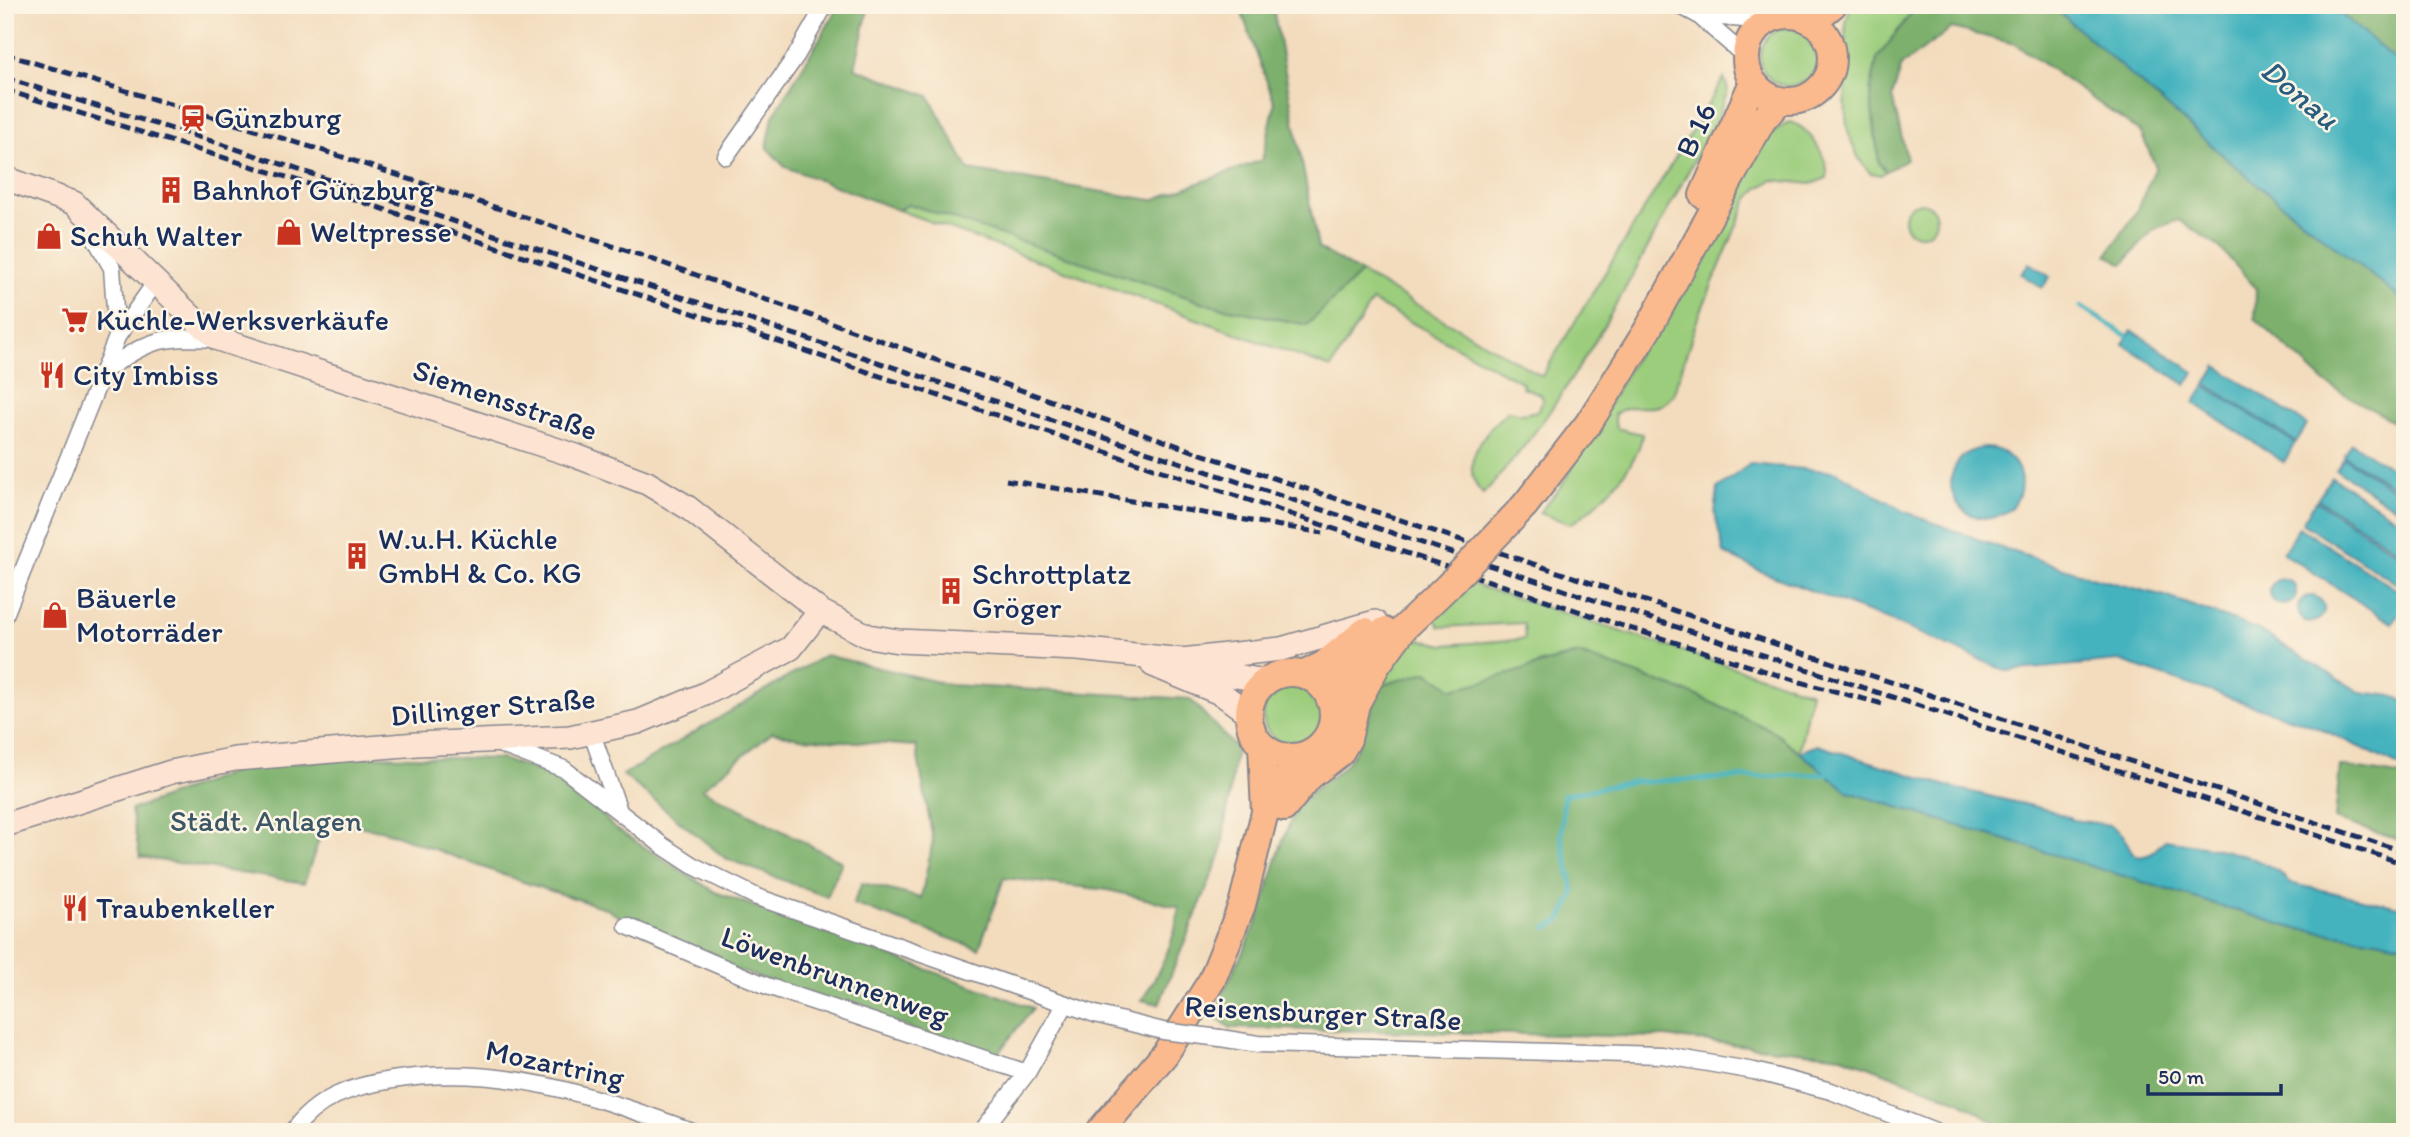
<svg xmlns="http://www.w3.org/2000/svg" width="2410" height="1137" viewBox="0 0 2410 1137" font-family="Itim,sans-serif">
	<rect width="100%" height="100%" fill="#fcf5e5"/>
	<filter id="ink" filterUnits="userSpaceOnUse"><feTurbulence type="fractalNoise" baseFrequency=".0143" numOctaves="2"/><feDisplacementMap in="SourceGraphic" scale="14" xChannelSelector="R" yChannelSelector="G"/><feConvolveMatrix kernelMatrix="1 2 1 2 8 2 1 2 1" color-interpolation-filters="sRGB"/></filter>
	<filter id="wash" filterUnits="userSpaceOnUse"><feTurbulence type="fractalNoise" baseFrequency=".00686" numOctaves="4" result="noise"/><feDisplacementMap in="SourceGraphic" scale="28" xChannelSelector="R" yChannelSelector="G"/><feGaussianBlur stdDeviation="1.57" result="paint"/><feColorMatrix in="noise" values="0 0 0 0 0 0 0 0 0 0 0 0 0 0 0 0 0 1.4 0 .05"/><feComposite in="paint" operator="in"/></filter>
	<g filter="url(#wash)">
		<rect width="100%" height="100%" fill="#f3dcbd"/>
		<path fill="#9bcd7c" stroke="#5b7e6d" stroke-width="2" d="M1852,5H1917L1877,59L1870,92L1879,163L1886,171L1881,175L1870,173C1838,139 1846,95 1846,53C1847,33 1842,24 1852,5Z
			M1760 57a29 29 0 1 1 58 0a29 29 0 1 1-58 0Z
			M1724,78L1728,90L1716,120C1648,243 1580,392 1483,494C1456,467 1484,431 1508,411L1523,414L1537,411L1543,400L1541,394L1522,387L1523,383L1372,301L1331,368L898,210L909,204L1211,305L1307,325L1361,273L1542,376Z
			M1789,122C1808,125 1830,159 1827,178L1811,184L1773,180L1758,188L1747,201L1696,323L1674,393C1655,421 1636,396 1614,415L1616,428L1642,434C1640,465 1595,508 1571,524L1539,513L1562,485L1764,134H1771Z
			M1904 219a16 16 0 1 1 32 0a16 16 0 1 1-32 0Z
			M1469,583L1811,692L1799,752L1773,732L1579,654L1541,663L1498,680L1452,689L1427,672L1379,686L1405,644L1418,639L1444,645L1525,639L1524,623L1440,627L1433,616Z
			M1263 715a30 30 0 1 1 60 0a30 30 0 1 1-60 0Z"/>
		<path fill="#7cb06c" stroke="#4c7065" stroke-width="2" d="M840,5H869L855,68L929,96L969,170L1152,200L1262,160L1275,104L1239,5H1278L1274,13L1318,248L1361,273L1307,325L1211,305L909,204L898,210L785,167L767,148L773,116Z
			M1917,5H2051L2248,177L2405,302V428L2325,383L2255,318L2256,288L2219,247L2179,220L2154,229L2123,264L2107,255L2135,214L2156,167L2141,133L2015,44L1952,28L1902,65L1892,97L1907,159L1886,171L1879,163L1870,93L1877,59Z
			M2330,5H2405V69Z
			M1579,654L1693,694L1773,731L1849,792L2293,928L2405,944V1132H2012L1959,1101L1842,1056L1665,1037L1231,1028L1214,1017C1224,982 1245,953 1258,919C1272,882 1278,841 1298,807C1310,789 1327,782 1342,768C1361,752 1370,710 1379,686L1427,672L1453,689C1496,680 1536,664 1579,654Z
			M825,655L951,685L1190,699L1236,748L1221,854L1159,1004L1142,1000C1160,971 1176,940 1179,907L1108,890L1004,878L979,949L853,904L862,883L921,898L933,840L916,746L800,738L772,732L702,789L842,862L827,897L725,858L623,775Z
			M369,756L502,759L576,784L613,827L715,892L1033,1008L995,1057L667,947L605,908L523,882L385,831L326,820L304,883L140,857L131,810L247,767Z
			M2340,766L2405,776V842L2335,819Z"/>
		<path fill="#44b3be" stroke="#30718e" stroke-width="2" d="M2051,5H2330L2405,68V302L2248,177Z
			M2029,263L2050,277L2042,288L2021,274Z
			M2132,330L2194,372L2186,385L2123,344Z
			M2217,366L2307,425L2296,442L2206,384Z
			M2205,386L2295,443L2284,462L2194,403Z
			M2352,443L2405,477V494L2344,456Z
			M1951 483a35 35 0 1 1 70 0a35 35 0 1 1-70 0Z
			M2344,458L2405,497V514L2336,470Z
			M1750,464L1837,472L1906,512L1993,545L2091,577L2165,596L2257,629L2360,692L2394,696L2405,702V765L2399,766L2317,727L2119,661L2006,671L1896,623L1762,572L1724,553L1715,514L1718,488Z
			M2332,477L2405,524V555L2317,499Z
			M2316,501L2405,558V589L2302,523Z
			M2299,527L2405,595V603L2392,623L2283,553Z
			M2270 592a13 13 0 1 1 26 0a13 13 0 1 1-26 0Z
			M2298 609a13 13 0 1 1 26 0a13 13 0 1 1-26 0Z
			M1817,745L1950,787L2049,810L2074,820L2110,825L2123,835L2132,853L2140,857L2151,854L2165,840C2198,845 2271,854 2289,883L2405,908V944L2293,928L1849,792L1799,752Z"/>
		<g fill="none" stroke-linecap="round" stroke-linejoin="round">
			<path stroke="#44b3be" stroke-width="5" d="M2081,307L2127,336
				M1546,928L1560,921L1574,894L1561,836L1564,795L1631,782L1827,774"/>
		</g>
	</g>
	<g filter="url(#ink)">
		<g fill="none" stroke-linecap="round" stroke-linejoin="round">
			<defs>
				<path id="street" d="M1679,5L1698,15L1746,57
					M1698,15L1767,21
					M726,156L796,56L825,5
					M88,226L112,268L117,337
					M101,373C151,339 158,336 218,339
					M5,615L117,337L155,283
					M592,734L618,808
					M499,744L564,769L663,846L692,865L757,897L1095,1014
					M627,926L767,986L1027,1073
					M1220,1038L1258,1044L1662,1055L1754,1071L1831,1091L1935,1132
					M292,1132C316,1098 352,1086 392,1080C499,1062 595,1096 694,1132
					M981,1132L1027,1073L1065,1005"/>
				<path id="secondary" d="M5,178L74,203L194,319L218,339L576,456L647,483L687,507L820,611L868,636L898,641L1078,649L1182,660L1281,649L1375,622
					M1191,663L1230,675L1266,681
					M1153,665L1222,694L1249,714
					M5,825L171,772L235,759L417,744L570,737L638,722L705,694L791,648L820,611"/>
				<path id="primary" d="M1746 58a43 43 0 1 1 86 0a43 43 0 1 1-86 0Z
					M1812,22L1833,5
					M1703,195L1753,82
					M1525,505L1588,424L1648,329L1762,121L1780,100
					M1249 715a42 42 0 1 1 84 0a42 42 0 1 1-84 0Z
					M1305,674L1323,665L1365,631
					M1330,700L1348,670L1384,631
					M1262,746L1265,812
					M1284,808L1309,777L1340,753L1348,739L1356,704L1377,665L1404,628L1448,586
					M1099,1132L1165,1054L1212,980L1242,905L1265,812L1299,757"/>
			</defs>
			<use href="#street" stroke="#87868e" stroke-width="19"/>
			<use href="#secondary" stroke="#87868e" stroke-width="26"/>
			<use href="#primary" stroke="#87868e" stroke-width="30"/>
			<use href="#street" stroke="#fff" stroke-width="16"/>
			<use href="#secondary" stroke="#fde3d1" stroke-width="23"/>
			<use href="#primary" stroke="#fbba8d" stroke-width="26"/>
			<path stroke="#1b2f5e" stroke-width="5" stroke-dasharray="10 5" stroke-linecap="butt" d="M5,54L321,150L640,255L1204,455L2405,852
				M5,78L218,143L1594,600L2405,864
				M5,90L309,184L1620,625L1800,682L1883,704
				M1006,480L1323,533"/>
			<defs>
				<path id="street-bridge" d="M1095,1014L1163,1031L1220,1038"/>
				<path id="primary-bridge" d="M1448,586L1525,505"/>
			</defs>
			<use href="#street-bridge" stroke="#87868e" stroke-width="19" stroke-linecap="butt"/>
			<use href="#primary-bridge" stroke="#87868e" stroke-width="30" stroke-linecap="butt"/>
			<use href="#street-bridge" stroke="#fff" stroke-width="16"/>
			<use href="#primary-bridge" stroke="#fbba8d" stroke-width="26"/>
		</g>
	</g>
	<defs>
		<symbol id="station-bare" viewBox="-9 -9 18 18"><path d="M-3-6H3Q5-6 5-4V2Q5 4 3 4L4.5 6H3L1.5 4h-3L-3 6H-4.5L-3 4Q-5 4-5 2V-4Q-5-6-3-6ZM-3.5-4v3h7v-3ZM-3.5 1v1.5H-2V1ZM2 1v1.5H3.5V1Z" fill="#c8321e" stroke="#fcf5e5" stroke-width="2.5" paint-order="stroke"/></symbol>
		<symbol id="building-bare" viewBox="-9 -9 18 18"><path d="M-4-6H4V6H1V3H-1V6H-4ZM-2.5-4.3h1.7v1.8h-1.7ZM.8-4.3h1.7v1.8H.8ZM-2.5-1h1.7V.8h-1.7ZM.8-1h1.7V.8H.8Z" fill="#c8321e" stroke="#fcf5e5" stroke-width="2.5" paint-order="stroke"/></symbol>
		<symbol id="shop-bare" viewBox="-9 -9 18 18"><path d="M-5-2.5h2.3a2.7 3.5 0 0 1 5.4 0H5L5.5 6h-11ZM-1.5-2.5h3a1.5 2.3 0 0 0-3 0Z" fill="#c8321e" stroke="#fcf5e5" stroke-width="2.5" paint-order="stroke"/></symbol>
		<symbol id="supermarket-bare" viewBox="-9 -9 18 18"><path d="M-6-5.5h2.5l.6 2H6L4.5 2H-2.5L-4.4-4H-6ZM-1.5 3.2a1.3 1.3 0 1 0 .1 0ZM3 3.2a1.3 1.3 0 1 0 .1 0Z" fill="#c8321e" stroke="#fcf5e5" stroke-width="2.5" paint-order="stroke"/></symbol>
		<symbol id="restaurant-bare" viewBox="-9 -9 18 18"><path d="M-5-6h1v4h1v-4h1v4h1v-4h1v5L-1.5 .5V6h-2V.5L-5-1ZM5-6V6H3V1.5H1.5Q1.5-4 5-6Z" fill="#c8321e" stroke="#fcf5e5" stroke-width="2.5" paint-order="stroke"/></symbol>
	</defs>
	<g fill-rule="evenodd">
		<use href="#station-bare" x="174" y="99" width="38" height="38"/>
		<use href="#building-bare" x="152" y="171" width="38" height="38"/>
		<use href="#shop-bare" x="270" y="213" width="38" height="38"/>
		<use href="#shop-bare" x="30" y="217" width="38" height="38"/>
		<use href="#supermarket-bare" x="56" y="301" width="38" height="38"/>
		<use href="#restaurant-bare" x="33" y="356" width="38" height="38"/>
		<use href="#building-bare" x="338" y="537" width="38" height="38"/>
		<use href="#building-bare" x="932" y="572" width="38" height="38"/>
		<use href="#shop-bare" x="36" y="596" width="38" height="38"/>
		<use href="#restaurant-bare" x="56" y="889" width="38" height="38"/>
	</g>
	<g text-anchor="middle" stroke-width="5" stroke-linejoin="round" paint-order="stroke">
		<g font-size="30" fill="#1b2f5e" stroke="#fcf5e5" text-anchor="start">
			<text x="214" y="128">Günzburg</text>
			<text x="192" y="200">Bahnhof Günzburg</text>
			<text x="310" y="242">Weltpresse</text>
			<text x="70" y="246">Schuh Walter</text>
			<text x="96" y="330">Küchle-Werksverkäufe</text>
			<text x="73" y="385">City Imbiss</text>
			<text x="378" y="549">W.u.H. Küchle<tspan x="378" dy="34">GmbH &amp; Co. KG</tspan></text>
			<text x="972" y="584">Schrottplatz<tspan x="972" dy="34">Gröger</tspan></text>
			<text x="76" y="608">Bäuerle<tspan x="76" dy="34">Motorräder</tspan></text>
			<text x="96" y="918">Traubenkeller</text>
		</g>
		<g font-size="30" fill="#1b2f5e" stroke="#fcf5e5">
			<text transform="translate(1696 130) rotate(-65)" y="10">B 16</text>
			<text transform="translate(505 400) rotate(19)" y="10">Siemensstraße</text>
			<text transform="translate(493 707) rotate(-5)" y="10">Dillinger Straße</text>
			<text transform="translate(835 976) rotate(20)" y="10">Löwenbrunnenweg</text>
			<text transform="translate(1323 1013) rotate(3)" y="10">Reisensburger Straße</text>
			<text transform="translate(555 1064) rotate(12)" y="10">Mozartring</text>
		</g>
		<g font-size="30" fill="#3b5666" stroke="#fcf5e5">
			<text x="266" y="831">Städt. Anlagen</text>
		</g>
		<g font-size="32" font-style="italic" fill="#295d80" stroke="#fcf5e5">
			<text transform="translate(2300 94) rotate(40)" y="11">Donau</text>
		</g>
	</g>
	<rect width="2410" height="1137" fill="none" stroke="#fcf5e5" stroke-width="28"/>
	<path d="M2148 1084v10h133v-10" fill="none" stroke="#1b2f5e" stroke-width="3.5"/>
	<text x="2158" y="1084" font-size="21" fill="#1b2f5e" stroke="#fcf5e5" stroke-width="5" paint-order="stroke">50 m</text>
</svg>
